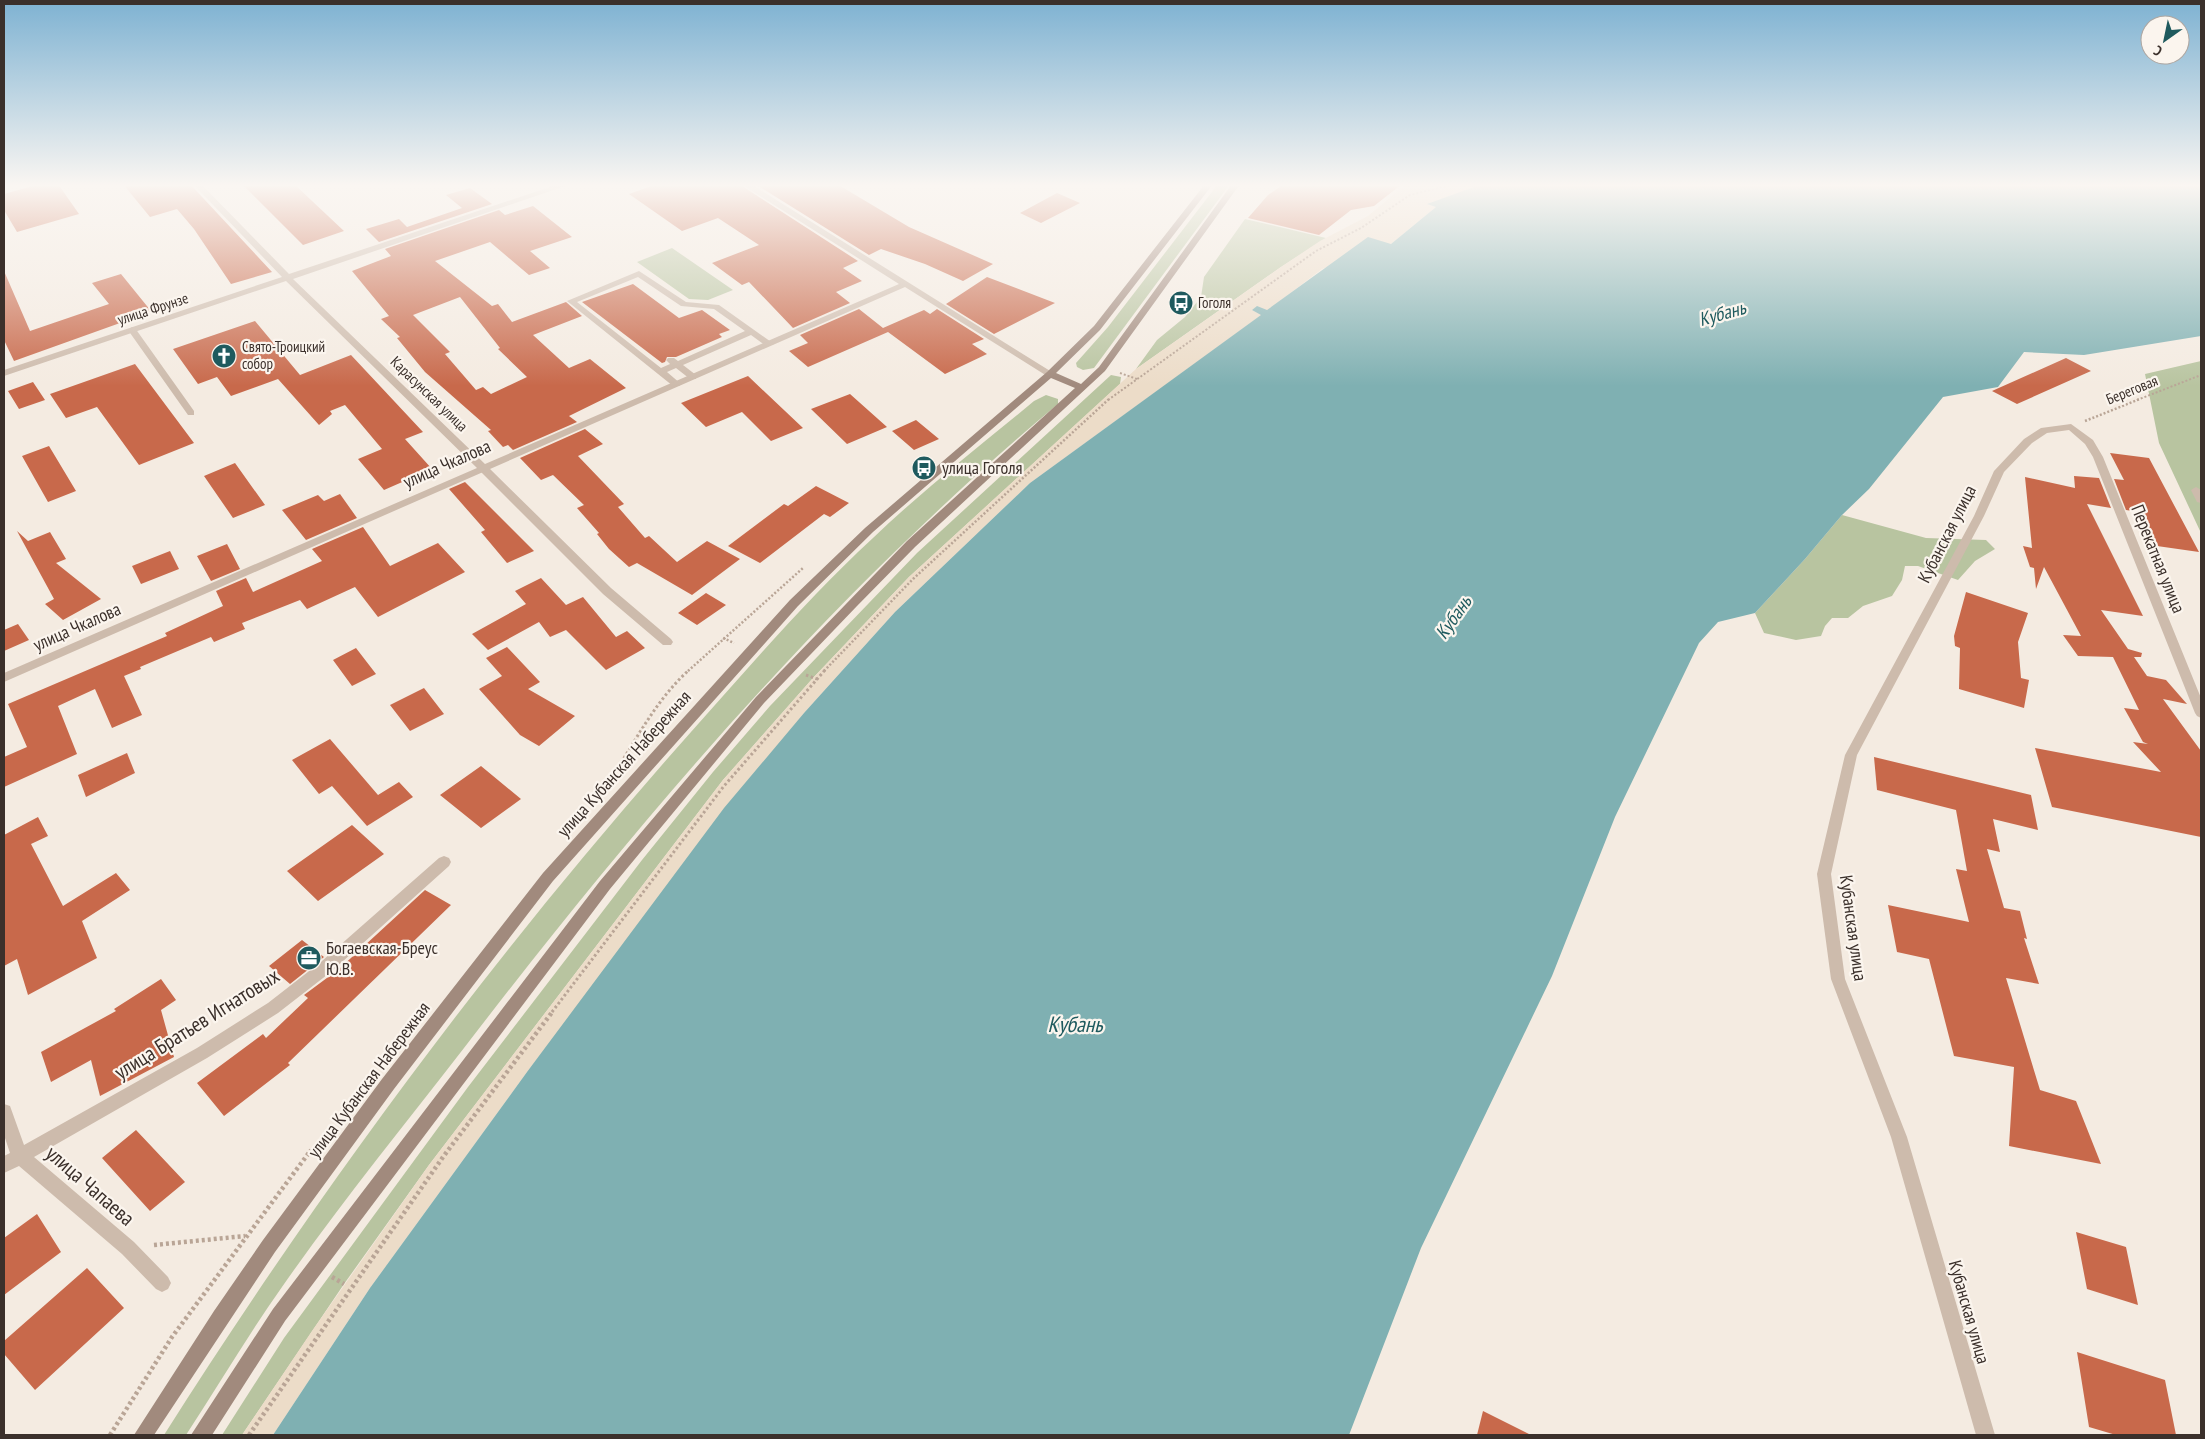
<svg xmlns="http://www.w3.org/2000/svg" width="2205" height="1439" viewBox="0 0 2205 1439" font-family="'PT Sans Narrow',sans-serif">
	<rect width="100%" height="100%" fill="#f4ebe1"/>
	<path fill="#b8c4a0" d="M1218,184H1230L1094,368L1083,370L1077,367L1076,363L1108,327Z
		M1245,219L1326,238L1281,267L1136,369L1157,340L1185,317L1201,297L1204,277Z
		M672,248L733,290L708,300L689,299L637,262Z
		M2201,361V533L2159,443L2145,374Z
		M1111,375L1121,377L1120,384L909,577L813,678L723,780L429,1165L344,1284L242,1435H222L284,1338L468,1087L642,860L713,772L770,706L917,553Z
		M1046,395L1058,399V404C832,593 642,816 464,1048C403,1127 339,1205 282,1287C248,1335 218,1386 186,1435H164C321,1187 496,951 691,732C750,666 808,598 873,538C924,489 980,446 1034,401Z
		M1842,515L1926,538L1986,540L1995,549L1975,561L1958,580L1918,566H1905L1902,580L1892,596L1863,606L1848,618H1832L1825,626L1821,636L1796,640L1764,633L1755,613L1805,559Z"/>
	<path fill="#ecdcc8" d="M1406,184H1482L1428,204L1436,207L1391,244L1322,269L1267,311L1257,307L1252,310L1262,315L1030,483L895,612L804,713L527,1072L370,1288L273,1435H242L312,1331L429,1165L723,780L813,678L909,577L1136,369L1281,267L1320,241L1368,216Z"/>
	<path fill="#7fb0b2" d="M1482,184H2201V336L2084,355L2024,352L1998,387L1943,397L1869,489L1842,515L1805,559L1755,613L1718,622L1699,643L1615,817L1552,976L1421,1248L1349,1435H273L370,1288L527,1072L724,808L804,713L895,612L1030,483L1261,315L1252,310L1257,306L1267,310L1368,237L1391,244L1436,207L1427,204Z"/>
	<path fill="#c8694b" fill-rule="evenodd" d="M40,184H58L79,214L17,232L4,210V194Z
		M123,184H190L272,272L231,284L194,229L177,209L150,217Z
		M242,184H294L344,231L303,245Z
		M657,184H739L858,261L843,268L862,281L836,292L850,303L793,328L749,282L742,285L712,263L759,245L718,218L682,231L629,194Z
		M755,184H837L909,227L993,264L963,281L925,264L881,249L869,255Z
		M1284,184H1402L1374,206L1351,210L1319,235L1248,218L1268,195Z
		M470,188L492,204L379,242L366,229L399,219L407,227L462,208L446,195Z
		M1057,193L1080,203L1041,223L1020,213Z
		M533,206L572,237L530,251L550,268L529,275L490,242L435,261L492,306L498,304L512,322L566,302L582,316L533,335L569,368L590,359L626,388L569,416L577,422L513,450L508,445L503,447L488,431L491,430L425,372L397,338L400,337L381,319L389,316L352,271L391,256L385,249L499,210L505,215ZM460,297L500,348L498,349L527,377L491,394L483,387L476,390L445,354L450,352L413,315Z
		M4,271L30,331L109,304L92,283L121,274L151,311L146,312L149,316L122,325L120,323L14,361L4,340Z
		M987,277L1055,303L994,334L946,304Z
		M633,284L679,318L702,310L730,330L719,334L722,337L676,357H667L665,362L662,363L582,302Z
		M859,309L883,328L924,310L930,314L937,309L984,339L972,344L987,354L945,374L888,332L808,367L789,351L808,343L800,335Z
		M255,321L300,375L351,355L423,432L405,439L432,469L384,490L358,459L382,449L345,405L330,411L332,414L319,425L278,379L231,396L217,377L198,384L173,349Z
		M2066,358L2091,371L2017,404L1992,391Z
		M135,364L194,443L139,465L97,407L66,418L50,394Z
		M748,376L803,428L771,441L742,412L706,427L681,403Z
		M33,382L45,400L19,409L8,391Z
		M850,394L887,427L847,444L811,409Z
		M916,420L939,439L914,450L892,431Z
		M585,429L603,444L578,456L624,504L618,507L645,538L649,536L677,562L707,541L740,559L692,595L637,563L629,567L609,549L597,534L599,533L577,508L584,505L553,475L541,480L520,458Z
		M49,446L76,491L48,502L22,456Z
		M2110,453L2149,458L2199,552L2157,546L2139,512L2126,510L2114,479L2124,480Z
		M235,463L265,505L233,518L204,476Z
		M2074,476L2099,478L2111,508L2087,504L2143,616L2101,610L2128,649L2142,653L2141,657H2134L2147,676L2166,680L2187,704L2163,699L2201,751V837L2052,807L2035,748L2161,772L2133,742L2148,744L2143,742L2124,708L2139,710L2113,657L2078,656L2063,635L2081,636L2044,567L2036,589L2034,568L2030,567L2023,546L2032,548L2025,477L2075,488Z
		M465,482L534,551L507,563L481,532L485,530L449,489Z
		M816,486L849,503L830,517L824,514L760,563L728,546L784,504L788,506Z
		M340,494L357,518L306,540L282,510L318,495L324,501Z
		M363,527L390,566L438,543L465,572L378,617L355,587L307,609L300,600L242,623L245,629L214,642L211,637L140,667L141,669L124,676L142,715L112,728L95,689L58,706L77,754L4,787V757L27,747L8,704L167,636L165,633L223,606L216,591L246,578L253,592L322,561L312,549Z
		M17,531L28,541L50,532L66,559L56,563L101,599L63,620L45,604L54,599Z
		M227,544L240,569L211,581L197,556Z
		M170,551L179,569L141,584L132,566Z
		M541,578L566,605L583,597L616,637L627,631L645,648L606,670L566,630L550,637L539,622L488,650L472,634L526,604L515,591Z
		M1966,592L2028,613L2018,642L2021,678L2029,680L2024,708L1959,689L1960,648L1955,646L1954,636Z
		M706,593L726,605L697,625L678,613Z
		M18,624L29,640L4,651V630Z
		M507,647L540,682L528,689L575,716L539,746L520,735L479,689L502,676L486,658Z
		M356,648L376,674L352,686L333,660Z
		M424,688L444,714L410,731L390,705Z
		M330,739L378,795L399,782L413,797L367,826L332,786L319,794L292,760Z
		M127,753L135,773L86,797L78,775Z
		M1874,757L2031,795L2038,830L1993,819L2000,852L1987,849L2004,908L2020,911L2027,939L2024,938L2039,984L2006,978L2040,1090L2076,1101L2101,1164L2009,1146L2014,1067L1954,1056L1929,959L1897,952L1888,905L1969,922L1956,869L1967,871L1956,810L1877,790Z
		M481,766L521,799L481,828L440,795Z
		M38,817L48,836L31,844L63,906L116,873L130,890L82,921L97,958L28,995L17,959L4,966V835Z
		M352,825L384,854L318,901L287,871Z
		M425,890L451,905L288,1063L290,1065L224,1116L197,1083L263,1034L266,1038L308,998L304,995L339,969Z
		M302,940L324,957L290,984L269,966Z
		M161,979L176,1000L161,1010L174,1057L100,1096L91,1060L51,1082L41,1052L116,1011L114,1009Z
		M136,1130L185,1182L150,1211L102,1158Z
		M37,1214L61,1252L4,1295V1238Z
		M2076,1232L2126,1247L2138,1305L2087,1289Z
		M87,1268L124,1308L35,1390L4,1354V1341Z
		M2077,1352L2165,1380L2176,1435H2116L2089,1427Z
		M1483,1411L1531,1435H1477Z"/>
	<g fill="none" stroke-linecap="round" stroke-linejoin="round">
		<path stroke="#b9a596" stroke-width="2" stroke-dasharray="2 2" stroke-linecap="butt" d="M1120,373L1137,379
			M1108,400L1316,251L1361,228L1410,195L1455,184
			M2137,400L2201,375"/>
		<path stroke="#b9a596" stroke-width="2.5" stroke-dasharray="2 2" stroke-linecap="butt" d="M2085,421L2140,399
			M723,638L734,643
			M688,671L803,568
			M824,671L913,579L1109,399"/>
		<path stroke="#b9a596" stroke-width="3" stroke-dasharray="2.5 2.5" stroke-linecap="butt" d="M806,675L817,679
			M616,771C638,736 658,698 689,670
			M552,1012L724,786L825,670"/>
		<path stroke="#b9a596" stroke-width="4.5" stroke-dasharray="3 3" stroke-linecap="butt" d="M154,1245L245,1236
			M332,1277L344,1284
			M110,1435L172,1337L311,1150
			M249,1435L443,1157L553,1011"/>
		<path fill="#cdbbac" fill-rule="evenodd" d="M639,271L686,302L719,305L774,344L766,346L751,335L683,365L696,375V379H690L676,368L667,372L681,384L679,386H673L567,301ZM638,277L681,306L714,309L745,331L678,361L674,358H668L666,360L670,364L661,368L577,302Z
			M132,327L135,328L194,411V415H188L128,330Z"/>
		<path fill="#cdbbac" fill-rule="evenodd" d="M2071,424L2093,440L2103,457L2201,698V718L2197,716L2195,713L2093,457L2085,444L2069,430L2047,433L2032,443L2004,472L1984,516L1857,755L1831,874L1845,979L1907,1137L1995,1435H1976L1891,1137L1831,979L1817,874L1845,755L1974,516L1994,471L2024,439L2041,428Z
			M483,465L487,466L611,588L671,639L673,642L671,645H663L603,594L479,470V466Z
			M2196,487L2201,490V503L2197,502L2191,490Z
			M444,856L449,858L451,862L449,866L332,971L278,1013L207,1058L34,1157L134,1242L168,1277L171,1283L168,1289L162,1292L156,1289L122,1254L19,1166L4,1173V1156L10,1153L4,1135V1104L10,1106L24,1145L197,1048L268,1003L322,961L439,858Z"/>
		<path fill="#cdbbac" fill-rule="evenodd" d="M4,184H10L4,187Z
			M193,184H201L289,274L559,184H571L293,279L485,464L899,284L741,184H751L1055,374L1050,377L1047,376L905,287L4,682V673L477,468L286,281L4,376V370L282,277Z"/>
		<path fill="#a18a7d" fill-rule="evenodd" d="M1205,184H1213L1100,330L1056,373L1081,384L1099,367L1232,184H1240L1105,371L915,547L857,606L764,703L610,889L285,1321L212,1435H191L273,1309L600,881L756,697L907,541L1075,388L1051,378L873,532L798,606L553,881L394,1089L275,1252L154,1435H134L214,1311L263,1240L382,1079L543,873L790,600L865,528L1047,372L1094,326Z"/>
	</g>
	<linearGradient id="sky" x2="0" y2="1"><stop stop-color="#7eb2d2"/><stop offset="0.48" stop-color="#faf6f2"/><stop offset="1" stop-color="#faf6f2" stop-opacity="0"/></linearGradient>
	<rect width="2205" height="386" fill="url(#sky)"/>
	<defs>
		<symbol id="bus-disc" viewBox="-11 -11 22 22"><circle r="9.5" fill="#1f5a5e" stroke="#fbf5ee"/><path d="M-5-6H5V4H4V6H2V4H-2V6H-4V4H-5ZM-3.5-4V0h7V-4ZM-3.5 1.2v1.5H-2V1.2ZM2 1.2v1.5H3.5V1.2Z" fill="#fff"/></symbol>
		<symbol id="church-disc" viewBox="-11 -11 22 22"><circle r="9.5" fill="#1f5a5e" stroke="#fbf5ee"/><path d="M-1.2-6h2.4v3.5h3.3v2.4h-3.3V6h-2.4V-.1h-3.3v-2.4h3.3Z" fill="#fff"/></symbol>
		<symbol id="office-disc" viewBox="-11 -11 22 22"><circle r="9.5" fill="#1f5a5e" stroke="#fbf5ee"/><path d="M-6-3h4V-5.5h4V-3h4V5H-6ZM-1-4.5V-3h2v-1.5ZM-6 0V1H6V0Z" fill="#fff"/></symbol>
	</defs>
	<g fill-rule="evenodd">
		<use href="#bus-disc" x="1167" y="289" width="28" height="28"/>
		<use href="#church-disc" x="210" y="342" width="28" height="28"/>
		<use href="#bus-disc" x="910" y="454" width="28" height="28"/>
		<use href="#office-disc" x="295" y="944" width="28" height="28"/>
	</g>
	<g text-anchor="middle" stroke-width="4.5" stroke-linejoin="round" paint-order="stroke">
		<g font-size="15" fill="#3b302b" stroke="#fbf5ee" text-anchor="start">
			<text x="1198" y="308">Гоголя</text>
			<text x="242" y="352">Свято-Троицкий<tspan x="242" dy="17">собор</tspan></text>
		</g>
		<g font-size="15" fill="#3b302b" stroke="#fbf5ee">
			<text transform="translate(153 309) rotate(-18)" y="5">улица Фрунзе</text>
			<text transform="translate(2132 390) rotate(-22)" y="5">Береговая</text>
			<text transform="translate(429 394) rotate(44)" y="5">Карасунская улица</text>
		</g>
		<g font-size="18" fill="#3b302b" stroke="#fbf5ee">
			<text transform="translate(447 464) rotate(-24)" y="6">улица Чкалова</text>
			<text transform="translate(1947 534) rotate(-63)" y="6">Кубанская улица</text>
			<text transform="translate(2158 559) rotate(68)" y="6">Перекатная улица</text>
			<text transform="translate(77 627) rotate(-24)" y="6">улица Чкалова</text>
			<text transform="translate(624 764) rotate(-48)" y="6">улица Кубанская Набережная</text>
			<text transform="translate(1853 928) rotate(82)" y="6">Кубанская улица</text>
			<text transform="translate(369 1080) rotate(-53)" y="6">улица Кубанская Набережная</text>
			<text transform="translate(1969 1312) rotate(74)" y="6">Кубанская улица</text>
		</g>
		<g font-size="18" fill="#3b302b" stroke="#fbf5ee" text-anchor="start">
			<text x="942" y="474">улица Гоголя</text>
			<text x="326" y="954">Богаевская-Бреус<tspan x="326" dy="21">Ю.В.</tspan></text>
		</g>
		<g font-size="19" font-style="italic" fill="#1f5a5e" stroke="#fbf5ee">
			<text transform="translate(1722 313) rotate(-16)" y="7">Кубань</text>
			<text transform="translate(1453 617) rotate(-55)" y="7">Кубань</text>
		</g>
		<g font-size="21" fill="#3b302b" stroke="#fbf5ee">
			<text transform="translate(197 1024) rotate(-32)" y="7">улица Братьев Игнатовых</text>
			<text transform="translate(90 1186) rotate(41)" y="7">улица Чапаева</text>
		</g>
		<g font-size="22" font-style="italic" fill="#1f5a5e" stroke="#fbf5ee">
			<text x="1075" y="1032">Кубань</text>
		</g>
	</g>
	<rect width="2205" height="1439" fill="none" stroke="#3b302b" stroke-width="10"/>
	<g transform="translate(2165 40) rotate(213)"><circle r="24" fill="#fbf5ee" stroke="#aea6a0"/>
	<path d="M0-4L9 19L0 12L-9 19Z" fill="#1f5a5e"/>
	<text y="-8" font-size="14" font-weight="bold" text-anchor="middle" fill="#3b302b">С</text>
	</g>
</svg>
